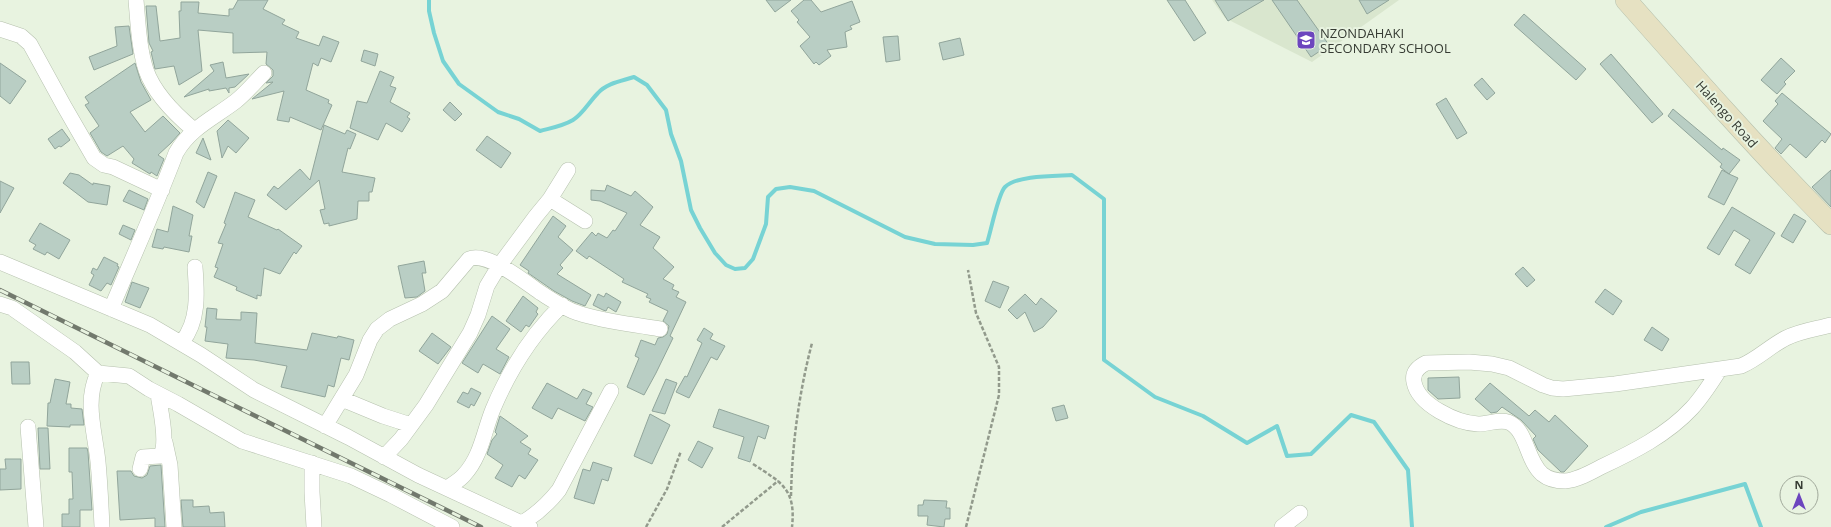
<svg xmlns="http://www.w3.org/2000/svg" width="1831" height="527" viewBox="0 0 1831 527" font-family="'Open Sans',sans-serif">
	<rect width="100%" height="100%" fill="#e8f3e0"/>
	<path fill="#d9e6ce" d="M1212,0H1399L1312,62L1225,18Z"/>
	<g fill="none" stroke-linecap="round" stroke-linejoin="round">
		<path stroke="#77d3d4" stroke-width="4" d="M429,0V11L434,33L443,61L459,84L498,112L519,119L540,131C551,128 563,126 573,120C583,114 589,102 598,93C607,83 622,81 634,77L647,85L666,110L671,134L681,161L691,210L700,228L715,253L726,265L735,269L745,268L753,259L766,224L768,197L776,189L790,187L814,191L905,237L935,244L973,245L987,243C991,231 998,194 1005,187C1017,175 1056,176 1072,175L1104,199V360L1155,397L1203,416L1247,443L1277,426L1287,456L1311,454L1351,415L1374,422L1408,470L1412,527
			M1606,527L1641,512L1745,484L1761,527"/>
	</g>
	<path fill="#b9cec4" stroke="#91a59b" d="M238,0H268L263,9L285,20L282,24L299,32L296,38L319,46L323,36L339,42L331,62L321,58L318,66L313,63L306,90L329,100L328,103L332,105L321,130L290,117L289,122L277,120L284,91L252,99L273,82L266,83L273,76V70L266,64L267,52L233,53V33L198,30L202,71L179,85L174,66L155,69L151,52L153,51L149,43L146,6H156L160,41L180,38L179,11H181V2H199L198,13L229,16V9H233Z
		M766,0H791L775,12Z
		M804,0H811L821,12L852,1L860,22L850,26L852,29L845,32L847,47L827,50L831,56L819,65L816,62L814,64L800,46L810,37L797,22L799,20L791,11Z
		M1167,0H1185L1206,33L1194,41Z
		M1215,0H1264L1228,21Z
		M1272,0H1297L1329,45L1311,57Z
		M1359,0H1389L1367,14Z
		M1524,14L1586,69L1576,80L1514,25Z
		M129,26L133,54L94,70L89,57L117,46L115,27Z
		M898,36L900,60L886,62L883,37Z
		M960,38L964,55L943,60L939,43Z
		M364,50L378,54L375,66L361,61Z
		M1611,54L1663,114L1652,123L1600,64Z
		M1781,58L1795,71L1784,82L1786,84L1777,94L1761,80Z
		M223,62L226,78L249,74L235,87L229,88V93L226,88L209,91V89L184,97L214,71L210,65Z
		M0,63L26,81L10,104L0,96Z
		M135,63L141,82L151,100L130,112L145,132L163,116L180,133L171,143L158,155L164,159L157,176L151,172L150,174L132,163L134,159L123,146L107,156L101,152L90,133L99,126L85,105L89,103L85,97Z
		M380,71L394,77L390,86L396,88L390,102L410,113L407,117L410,119L402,132L386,123L378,140L350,128L357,101L367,103Z
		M1482,78L1495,93L1487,100L1474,85Z
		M1782,93L1831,134L1825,143L1822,140L1806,158L1790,144L1781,154L1775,148L1782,139L1763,121L1778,104L1775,101Z
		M1446,98L1467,133L1457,139L1436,104Z
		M450,102L462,114L455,121L443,110Z
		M1673,109L1722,150L1723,148L1740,160L1729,174L1738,178L1724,205L1708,197L1722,170L1729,174L1720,167L1722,164L1668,116Z
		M228,120L249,138L236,153L228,146L222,158L217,131Z
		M324,125L345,134L347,130L356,134L350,149L348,148L342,172L375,178L372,192H369V201H358L357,219L329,226V223L324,224L320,210L325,209L319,180L286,210L267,195L274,186L278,189L300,169L310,180Z
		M62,129L70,140L61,147L59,146L55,149L48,139Z
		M487,136L511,153L501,168L476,150Z
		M203,138L211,160L196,153Z
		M1831,170V207L1812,187Z
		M208,172L217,176L204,208L196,202Z
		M70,173L79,175L93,185V183L110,186L107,205L88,202L63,183Z
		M0,181L14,188L0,213Z
		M607,185L631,196L635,191L653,207L640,225L660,237L653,248L674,267L663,279L674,285L672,289L679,292L676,297L686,302L670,336L673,338L656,373L644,395L627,387L639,358L635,356L641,340L655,345L658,338L663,337L667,334L669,326L663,321L668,311L649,302L651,299L646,297L648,294L622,282L624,279L589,256L587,259L576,251L592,232L596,236L598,233L607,238L613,230L615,231L627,213L600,201L591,200V190L605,191Z
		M129,190L148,199L144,210L123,201Z
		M235,192L255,200L248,217L277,230L278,229L302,246L296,254L294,252L280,274L264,268L261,296L257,295V299L236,290L237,287L214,277L218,268L215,267L223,244L218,243L226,224L224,223Z
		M173,206L193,215L189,236H192L189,252L164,247L163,249L152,247L157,229L168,232Z
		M1732,207L1775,233L1750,274L1735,265L1750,240L1734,230L1719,255L1707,248Z
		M1794,214L1806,221L1793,243L1781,236Z
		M553,216L566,226L558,237L573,250L560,265L563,268L557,274L591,295L585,306L572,301L554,291L528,273L529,271L520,265Z
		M40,223L70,240L59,259L47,252L45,255L33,249L36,245L29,241Z
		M123,225L135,230L131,240L119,234Z
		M104,257L118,264L117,266L119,267L111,285L107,283L101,291L89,285L94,275L91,273L93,268L97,270Z
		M424,261L426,273H422L425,291L417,297L405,298L398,266Z
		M1523,267L1535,280L1527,287L1515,274Z
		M993,281L1009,287L1000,308L985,301Z
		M132,282L149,288L140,308L125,302Z
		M1605,289L1622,301L1613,315L1595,302Z
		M606,293L621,302L616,312L608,307L606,311L603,310L593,305L598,294L604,297Z
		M1025,294L1036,305L1041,298L1057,311L1043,327L1034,332L1025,312L1017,319L1008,310Z
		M523,296L538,308L536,312L538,314L529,327L526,325L521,332L506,321Z
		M207,308L217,309L216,319L241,320V312L257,313L255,343L307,350L312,333L337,338L338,336L354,340L349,360L341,358L334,387L328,385L325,397L281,387L287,366L254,360L226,358L228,344L205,341L207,327H205Z
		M492,316L510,329L496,349L509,357L500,374L483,364L478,373L462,363Z
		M1652,327L1669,339L1662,351L1644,340Z
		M704,328L713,334L710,339L725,346L717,360L711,357L689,398L676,392L685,376L687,377L702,343L697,340Z
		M432,333L451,347L438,364L419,351Z
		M11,362H29L30,384H12Z
		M1459,377L1460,398L1438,399L1428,390V378Z
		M55,379L70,382L66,404H71V408L82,409L84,425H70V427L47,426L48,403H50Z
		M666,379L677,383L665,414L652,411Z
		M547,383L577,399L583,389L592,393L586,404L593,407L585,421L558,408L552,419L532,408Z
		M1490,383L1529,416L1535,410L1549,422L1555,415L1588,446L1564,472H1561L1538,450L1533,439L1536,436L1521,420L1502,407L1497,412L1491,413L1475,399Z
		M471,388L481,393L474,406L471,404L469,408L457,402L463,392L468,394Z
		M1064,405L1068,418L1056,421L1052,408Z
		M719,409L769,426L765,439L758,436L750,462L738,458L744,437L713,427Z
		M650,414L670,425L652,464L634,456Z
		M500,416L528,436L520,442L531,449L528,454L538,460L525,479L519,475L512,487L495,478L503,465L487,454L492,440L497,434L495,432Z
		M38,428H48L50,469H40Z
		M698,441L713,448L702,468L688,460Z
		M69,448H87L88,452L92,510H80V527H62V514H69V499H73L72,472H69Z
		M5,459H21V489L0,490V469H6Z
		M593,462L612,468L608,481L602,479L594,504L574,498L583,469L590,471Z
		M161,465L165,527H155V518L120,520L117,471H131L134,476L142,478L147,475L150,466Z
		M181,500H193V507L209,506L210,513L224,512L225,527H183Z
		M924,500L947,501L946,508H950V519H945L944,527L927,525L928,516H918V505H923Z"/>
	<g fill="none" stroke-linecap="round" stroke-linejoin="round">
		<defs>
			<path id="street" d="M136,0C138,23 139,48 146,70C154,93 176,115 194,130
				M0,29L21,36L30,44L64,106L94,158L104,165L113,167L162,190
				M550,199L585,221
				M0,262L150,325L201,355L254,390L348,437L418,475L530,527
				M0,304L12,308L75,352L98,373L129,376L149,389L178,404L242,441L351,476L391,495L452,527
				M111,309C133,257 156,206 176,153C190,128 214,118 236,101C246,93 255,82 264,73
				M182,342C199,321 197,293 195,267
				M1720,369C1711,383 1703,396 1692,408C1667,435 1633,452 1601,467C1590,473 1577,480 1565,481C1557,481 1548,479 1542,474C1526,460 1527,429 1508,422C1499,419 1488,424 1478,424C1457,423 1418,405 1414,382C1412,373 1418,367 1426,363L1469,362L1492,364L1509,368L1543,385L1552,388L1563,389L1615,384L1741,366C1758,359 1770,346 1786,338C1800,331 1816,329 1831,325
				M98,373C84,401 95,432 98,462C100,483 101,505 102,527
				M342,399L383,416L411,425
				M325,426L356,375L370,340L377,329L390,319L422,304L442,291L469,259C487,251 525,282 541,293C552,300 565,309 578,313C605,322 632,324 660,329
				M28,427L36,527
				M165,442L170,465L174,527
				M384,457L401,439L426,405L470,333L478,315L487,286L499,266L536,216L550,199L568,170
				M312,463V492L314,527
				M140,469L143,457L160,456C169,444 160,409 158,394
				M447,488C453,484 460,480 464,475C481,457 484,431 493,409C509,371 532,334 562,305
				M522,523C537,514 548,504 559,490L611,391
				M1282,527L1300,513"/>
			<path id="secondary" d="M1626,0C1693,76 1760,152 1831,224"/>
		</defs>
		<use href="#street" stroke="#b6c1ae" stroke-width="16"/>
		<use href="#secondary" stroke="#b6c1ae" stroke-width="22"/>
		<path stroke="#929a8c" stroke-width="2.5" stroke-dasharray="4 2" stroke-linecap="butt" d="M753,464C782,483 796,489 792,527
			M791,496C792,444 799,393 812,343
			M646,527L667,489L681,451
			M722,527L778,481
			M966,527L999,395V367L976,313L968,270"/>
		<use href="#street" stroke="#fff" stroke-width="15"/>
		<use href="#secondary" stroke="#e6e1c2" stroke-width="21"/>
		<defs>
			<path id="rail" d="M0,290L481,527"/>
		</defs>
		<use href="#rail" stroke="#72796d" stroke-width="4.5"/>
		<use href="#rail" stroke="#e8f3e0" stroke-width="3" stroke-dasharray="9" stroke-linecap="butt"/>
	</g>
	<defs>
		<symbol id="school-square" viewBox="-11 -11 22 22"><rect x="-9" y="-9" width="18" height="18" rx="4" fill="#6c45be" stroke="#e8f3e0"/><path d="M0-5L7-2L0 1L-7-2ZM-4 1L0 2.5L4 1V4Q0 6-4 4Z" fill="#fff"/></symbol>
	</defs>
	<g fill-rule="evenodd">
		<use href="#school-square" x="1295" y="29" width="22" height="22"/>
	</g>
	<g text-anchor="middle" stroke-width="4" stroke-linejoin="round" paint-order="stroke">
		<g font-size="13" fill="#363b33" stroke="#e8f3e0" text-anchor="start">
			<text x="1320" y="38">NZONDAHAKI<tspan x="1320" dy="15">SECONDARY SCHOOL</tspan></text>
		</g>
		<g font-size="13" fill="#363b33" stroke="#e8f3e0">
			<text transform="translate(1727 114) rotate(48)" y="5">Halengo Road</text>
		</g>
	</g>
	<g transform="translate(1799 495)"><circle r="19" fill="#e8f3e0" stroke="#a1a99b"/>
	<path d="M0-3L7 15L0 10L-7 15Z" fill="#6c45be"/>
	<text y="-6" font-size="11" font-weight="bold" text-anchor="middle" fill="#363b33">N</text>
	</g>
</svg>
